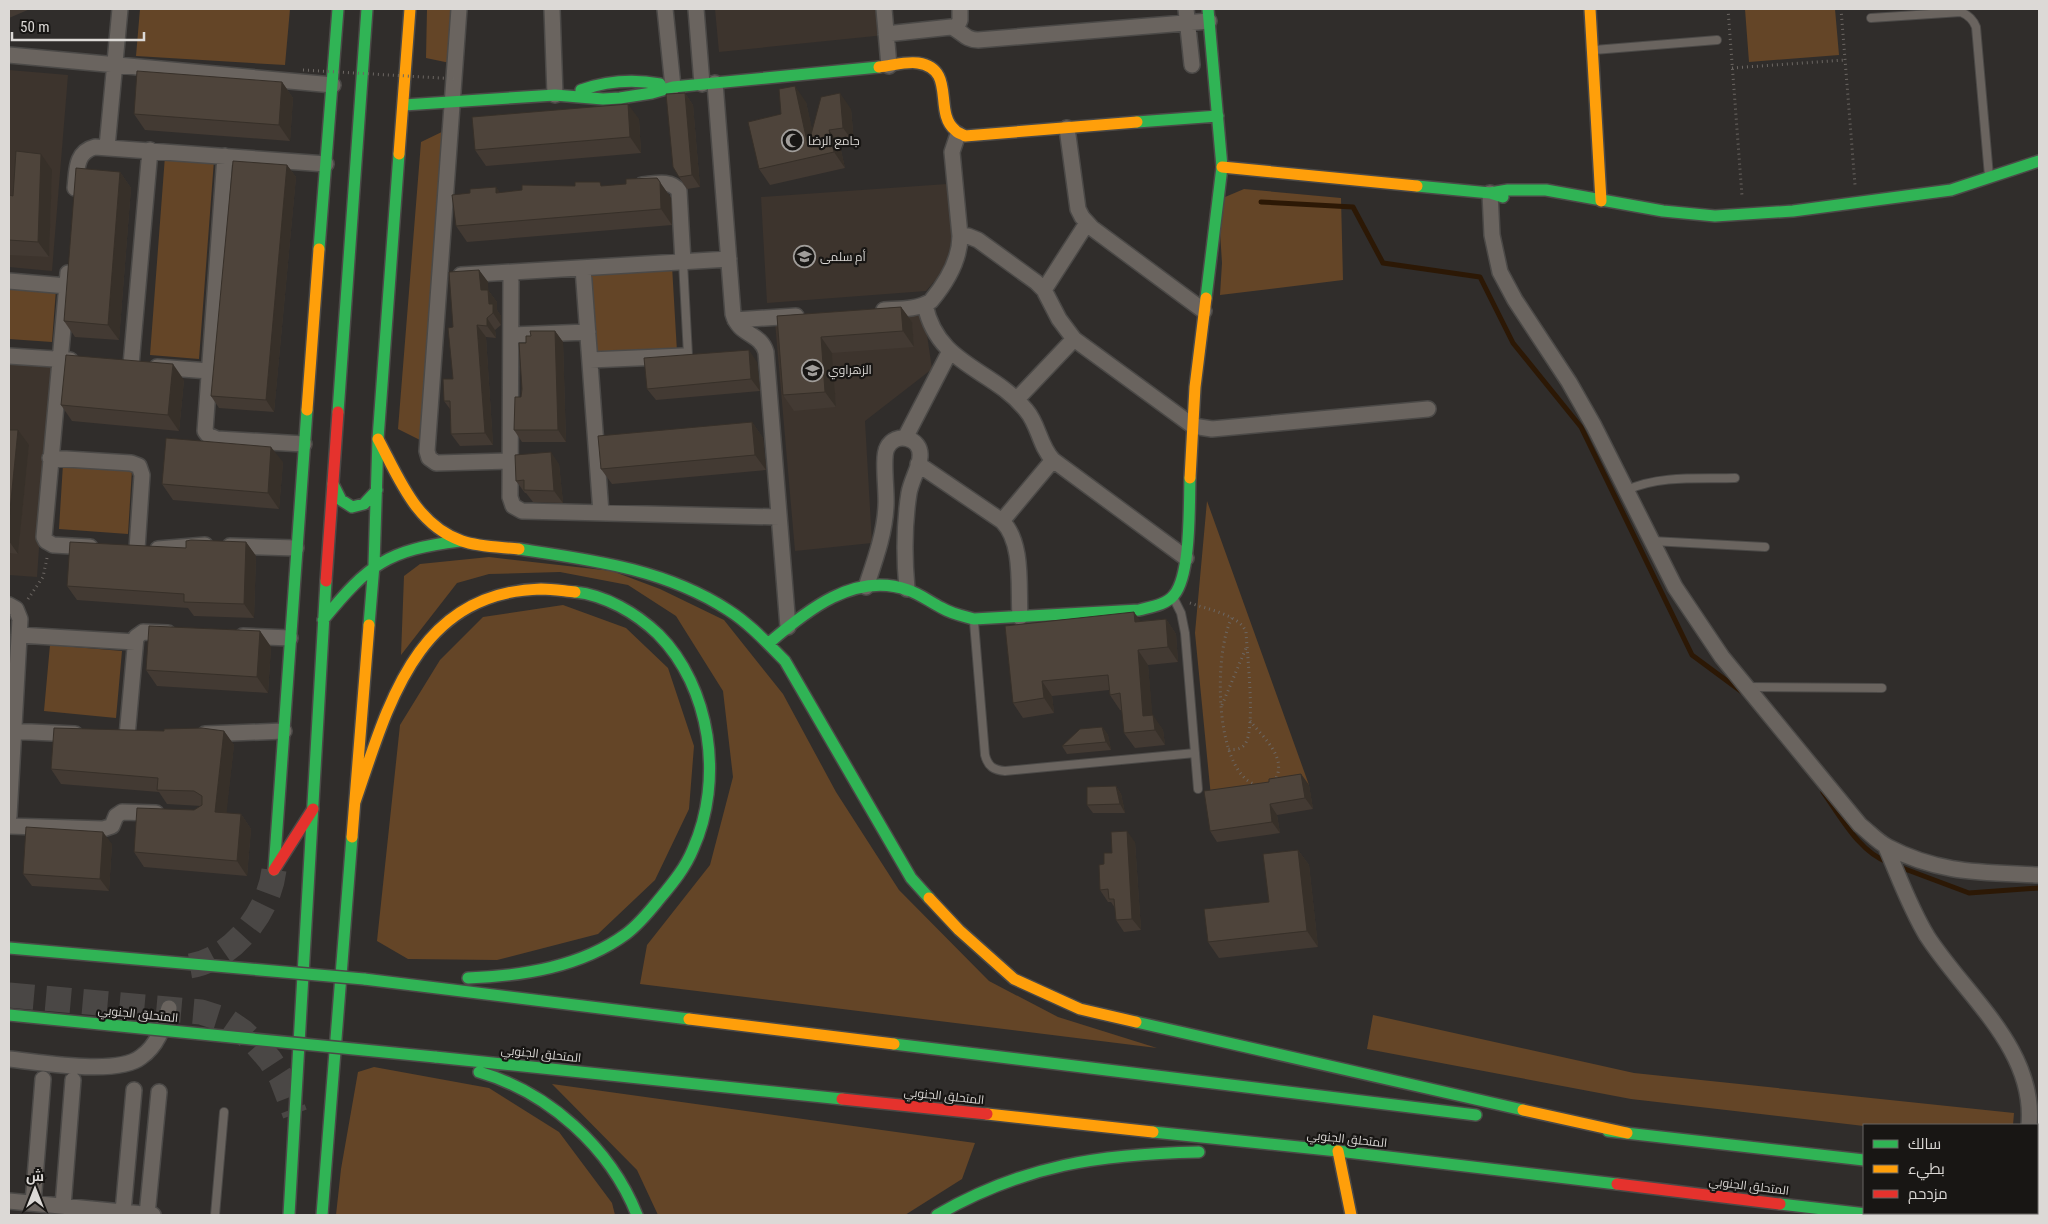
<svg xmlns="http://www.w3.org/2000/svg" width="2048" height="1224" viewBox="0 0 2048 1224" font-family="'Roboto Condensed',Cairo,sans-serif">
	<rect width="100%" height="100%" fill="#302d2b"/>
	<path fill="#3d342d" d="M715,9H882L885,35L719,52Z
		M9,70L68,75L52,271L9,267Z
		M947,184L955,257L926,291L767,303L761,197Z
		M923,307L932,369L865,421L872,543L795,551L775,322Z
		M9,361L52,364L37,577L9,575Z"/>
	<path fill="#644527" d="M140,9H290L285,65L136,56Z
		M427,9H452L450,63L426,58Z
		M1745,9H1835L1839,55L1749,62Z
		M448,129L430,445L398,429L421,142Z
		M165,156L214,160L199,359L150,355Z
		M1244,189L1341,198L1343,280L1220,295L1222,263L1218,200Z
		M672,266L677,352L595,356L590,271Z
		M9,285L56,289L52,342L9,339Z
		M63,464L132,469L128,534L59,529Z
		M1207,501L1309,785L1211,797L1195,633Z
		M489,557L612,571L660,589L724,620L783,694L836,792L899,890L989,981L1058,1017L1157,1048L640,984L647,945L710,865L733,777L723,691L676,616L628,585L560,572L489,574L457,583L401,655L404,576L420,564Z
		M563,605L626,628L668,668L694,746L689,809L655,880L598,934L497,960L408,959L377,941L400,725L440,660L483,617Z
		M50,645L122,651L116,718L44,711Z
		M1373,1015L1634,1073L2014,1113L2013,1125L1864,1126L1631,1099L1367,1049Z
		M374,1067L489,1088L559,1132L612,1203L615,1215H336L341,1169L358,1072Z
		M552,1084L975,1143L962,1179L905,1215H658L637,1170Z"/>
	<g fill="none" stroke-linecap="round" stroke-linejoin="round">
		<path stroke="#2c1805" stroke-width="5" d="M1261,202L1353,207L1383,263L1480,277L1513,343L1581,427L1692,655L1742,692
			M1823,792C1841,817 1859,852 1889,863
			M1897,866L1969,893L2039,888"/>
		<path stroke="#4a4745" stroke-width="25" stroke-dasharray="25 12" stroke-linecap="butt" d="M190,966C233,959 269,912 274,870
			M9,995L201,1012L226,1020L242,1031L257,1045L270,1060L281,1077L295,1114"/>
		<defs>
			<path id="lane" d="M1871,18L1961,12C1968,15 1973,19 1976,27L1989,176
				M1594,50L1717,40
				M683,262L688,355
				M1627,490C1660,475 1699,479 1735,478
				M1652,541L1765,547
				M1174,599L1181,613L1185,633L1198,789
				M974,622L985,755C988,767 994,770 1005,771L1195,753
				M1747,687L1882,688
				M215,1215L224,1112"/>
			<path id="street" d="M459,9L427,451L429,458L436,463L510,461
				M552,9L555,95
				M665,9L673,87
				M696,9L702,84
				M884,9L889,66
				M1186,9L1192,65
				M956,29L960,20V9
				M886,34L951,27C962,31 965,40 978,40L1209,21
				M9,55L333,85
				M715,83L733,314C739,336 760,332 766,352L788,627
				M1067,128L1078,209L1082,217L1092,228L1204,311
				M107,147L120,9
				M225,156L205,431L208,435L217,439L304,444
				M642,185C654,184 671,179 679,191L683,262
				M75,188C77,171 75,152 95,147L326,164
				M1490,193L1492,235L1500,272L1515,300L1569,382L1594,426L1675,587L1722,657L1860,825C1869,832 1878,842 1888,847C1940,874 1982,872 2039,875
				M960,236H968L978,240L1036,282L1044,290L1059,319L1074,339L1193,426L1212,429L1428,409
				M583,268L601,513
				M68,273L44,537L46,541L53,545L90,547
				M511,273L510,497L513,506L522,511L779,517
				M461,275L729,259
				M9,281L67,286
				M1044,290L1087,223
				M925,305C938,366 992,368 1026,410C1039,425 1039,445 1053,460L1186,558
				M884,310C899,309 917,310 931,301C946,283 960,259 960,236L952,152L958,134
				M735,320L796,316
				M511,335L588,332
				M9,356L70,360
				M590,360L683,356
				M131,365L150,150
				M157,367L209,371
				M1017,399L1074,339
				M905,438L950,351
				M50,458L131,463L139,466L142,475L137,549
				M918,464L1002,521C1024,543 1018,588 1020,617
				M1002,521L1053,460
				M230,546L296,548
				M158,549L205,545
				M866,587C875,560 885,533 886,505C887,492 882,457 887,448C895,431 922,437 920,457C920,466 911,481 909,493C904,525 904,557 907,589
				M9,605L16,609L20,619L9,816
				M19,635L135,642
				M243,636L290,638
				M9,731L75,734
				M205,734L284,731
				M127,736L136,637L143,632L168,633
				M9,826L103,829L112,826L116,816L122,812L156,813
				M1886,847C1899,877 1910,908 1927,936C1965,995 2036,1049 2029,1125
				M9,1059C40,1062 117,1076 141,1057C158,1045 163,1027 169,1008
				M9,1201L153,1215
				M33,1203L43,1079
				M63,1206L73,1080
				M123,1212L134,1090
				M147,1215L159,1092"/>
			<path id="fast" d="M581,90C607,81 633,79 660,84
				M404,105L555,95L603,99L620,98L652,93L673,87L879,67
				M1137,122L1218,116
				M1417,186L1490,193L1503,197
				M1490,193L1508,190H1546L1663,211L1715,216L1793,211L1951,190L2039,161
				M319,249L338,9
				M1206,298L1222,167L1208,9
				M338,412L367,9
				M333,484L341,500L352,507L364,504L377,490
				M519,549C592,560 665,569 728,610C750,624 767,643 785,661L911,878L929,898
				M323,620C369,564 387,550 460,541
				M369,625L374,565L378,439L399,154
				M769,643C806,611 855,571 908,590C920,594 930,602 942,608C952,614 963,616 974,619L1139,610C1150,607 1166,605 1174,595C1191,575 1189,506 1190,478
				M274,870L307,410
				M468,978C522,976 581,967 626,934C638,925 648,913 657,902C671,885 685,869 693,849C724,780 711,687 658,634C636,613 605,595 575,592
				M364,979L689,1019
				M1136,1022L1523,1110
				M894,1044L1476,1115
				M435,1057L842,1099
				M479,1072C548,1092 610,1147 637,1215
				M1608,1131L1864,1160
				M1153,1132L1338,1151L1617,1184
				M2037,1180H2039
				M1780,1204L1875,1215
				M289,1215L326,581
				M322,1215L352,837
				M937,1215C1024,1165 1100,1154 1199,1152"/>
			<path id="slow" d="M1590,9L1601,201
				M879,67C891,66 906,61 918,63C957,69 933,112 955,130C957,133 962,134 965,136L1137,122
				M399,154L410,9
				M1222,167L1417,186
				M307,410L319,249
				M378,439C399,478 416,525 462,541C479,547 501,547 519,549
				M1190,478L1195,387L1206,298
				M355,802C388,706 416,592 541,589C552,589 564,591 575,592
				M352,837L369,625
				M929,898L959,930L1014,979L1080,1009L1136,1022
				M689,1019L894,1044
				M1523,1110L1627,1133
				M987,1114L1153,1132
				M1338,1151L1351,1215"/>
			<path id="jam" d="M326,581L338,412
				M274,870L313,809
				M842,1099L987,1114
				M1617,1184L1780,1204"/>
		</defs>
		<use href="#lane" stroke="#4b4947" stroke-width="10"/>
		<use href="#street" stroke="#4b4947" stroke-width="18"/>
		<use href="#fast" stroke="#4b4947" stroke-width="14"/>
		<use href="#slow" stroke="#4b4947" stroke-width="14"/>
		<use href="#jam" stroke="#4b4947" stroke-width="14"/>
		<path stroke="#6c6763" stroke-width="3" stroke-dasharray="1 4" stroke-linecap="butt" d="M1728,9L1742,196
			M1841,9L1855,185
			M1732,68L1845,60
			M28,599L43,577L47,558
			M1190,603C1206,609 1240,615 1246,632C1247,653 1256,730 1245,744C1241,750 1234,750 1227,749
			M1232,618C1214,649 1213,771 1256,785
			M1222,705L1246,648
			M1250,721C1263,737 1288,758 1275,780"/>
		<use href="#lane" stroke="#6a645f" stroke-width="8"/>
		<use href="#street" stroke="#6a645f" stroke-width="15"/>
		<use href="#fast" stroke="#30b455" stroke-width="11"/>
		<use href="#slow" stroke="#ff9f0a" stroke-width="11"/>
		<use href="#jam" stroke="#e5322d" stroke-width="11"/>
		<defs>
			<path id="fast-bridge" d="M9,948L364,979
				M9,1015L435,1057"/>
		</defs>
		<use href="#fast-bridge" stroke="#4b4947" stroke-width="14" stroke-linecap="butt"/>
		<path stroke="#6c6763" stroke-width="3" stroke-dasharray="1 4" stroke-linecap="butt" d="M303,70L458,79"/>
		<use href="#fast-bridge" stroke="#30b455" stroke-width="11"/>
	</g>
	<path fill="#433a33" d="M9,9H30L9,18Z
		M282,82L293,98L290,141L145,130L134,114Z
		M685,93L693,105L700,187L687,189L679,177Z
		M806,102L812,130L851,109L854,143L840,146L845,168L770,185L759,169L781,114Z
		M639,119L641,153L486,166L475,150Z
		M287,165L296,177L274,412L219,408L211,396Z
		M52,170L49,257L9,255V195L13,196Z
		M120,172L131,188L119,340L75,337L64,321Z
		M657,178L671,198L672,225L467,242L456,226L470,193L496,187L500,193L603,186L626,184Z
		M479,270L488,282V290L497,302V310L501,316V325L495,330L496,338L486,337L493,445L460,446L451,434L450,409L444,401L453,379V327Z
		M901,307L912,322L914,347L832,353L836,407L794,411L783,395L777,316Z
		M555,331L563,342L566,442H522L514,430L521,397L526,343L531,336Z
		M757,362L760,391L656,400L647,389Z
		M184,380L179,431L72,421L61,405Z
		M752,422L763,438L766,470L612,484L601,469Z
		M9,430L29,445L18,554L9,553Z
		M283,462L279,509L173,500L162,484Z
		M559,464L563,503L533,502L526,493H525L516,481Z
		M246,542L256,556L254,618L194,616L188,608L77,600L67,586L186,548Z
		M1166,619L1176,634L1178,662L1148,665L1152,715L1163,730L1165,745L1135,748L1124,733L1122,710H1120L1110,695L1109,690L1052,696L1054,713L1023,718L1013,703L1005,626L1141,621Z
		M260,631L271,647L268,693L157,686L146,670Z
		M1102,727L1108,735L1111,750L1067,754L1062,746Z
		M164,731H224L234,745L226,813L241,814L251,829L247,876L144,867L134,852L201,806L167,804L159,792L61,784L51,769Z
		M1301,774L1309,785L1313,809L1277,815L1280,833L1217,842L1210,831L1269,782Z
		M1116,786L1121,794L1125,813H1093L1087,805Z
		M1135,842L1141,930L1124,932L1116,920L1115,908L1111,902H1108L1100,890L1104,864Z
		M112,844L109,891L32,886L23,874Z
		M1298,850L1309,865L1318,947L1219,958L1208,942L1269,902Z"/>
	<path fill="#373029" d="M282,82L293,98L290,141L279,125Z
		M795,86L806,102L818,156L808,146Z
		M685,93L693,105L700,187L692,175Z
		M840,93L851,109L854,143L843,128Z
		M628,104L639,119L641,153L630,137Z
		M829,130L840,146L845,168L834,152Z
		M41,154L52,170L49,257L38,242Z
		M287,165L296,177L274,412L266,400Z
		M120,172L131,188L119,340L108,325Z
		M657,178L671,198L672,225L661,209Z
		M496,187L507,203L496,193Z
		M479,270L488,282L489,302L481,290Z
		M488,290L497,302V310L501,316V325L493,313L489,304Z
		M901,307L912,322L914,347L903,331Z
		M487,318L495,330L496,338L487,326Z
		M477,325L486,337L493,445L485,433Z
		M555,331L563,342L566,442L558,430Z
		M821,337L832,353L836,407L825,392Z
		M749,350L757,362L760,391L751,379Z
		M173,364L184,380L179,431L168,415Z
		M752,422L763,438L766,470L755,455Z
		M18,430L29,445L18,554L9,541V520Z
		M271,447L283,462L279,509L268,493Z
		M551,452L559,464L563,503L554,491Z
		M246,542L256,556L254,618L244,604Z
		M1134,612L1145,627L1135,622Z
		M1166,619L1176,634L1178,662L1168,647Z
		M260,631L271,647L268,693L257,677Z
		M1138,650L1148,665L1154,731L1143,716Z
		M1042,681L1052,696L1054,713L1044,698Z
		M1153,715L1163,730L1165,745L1155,730Z
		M1102,727L1108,735L1111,750L1106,742Z
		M224,731L234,745L225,827L215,812Z
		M1301,774L1309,785L1313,809L1305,798Z
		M1116,786L1121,794L1125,813L1120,804Z
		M1270,804L1277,815L1280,833L1272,822Z
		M241,814L251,829L247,876L237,861Z
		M1127,831L1135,842L1141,930L1132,919Z
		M103,832L112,844L109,891L100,879Z
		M1298,850L1309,865L1318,947L1307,931Z"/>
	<path fill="#4e443b" stroke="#373029" d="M137,71L282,82L279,125L134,114Z
		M795,86L808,146L821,97L840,93L843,128L829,130L834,152L759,169L748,122L781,114L779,89Z
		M685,93L692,175L679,177L673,167L666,94Z
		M628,104L630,137L475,150L472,117Z
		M16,151L41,154L38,242L9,240V195L13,196Z
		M233,161L287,165L266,400L211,396Z
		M76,168L120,172L108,325L64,321Z
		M657,178L660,182L661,209L456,226L452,195L470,193V189L496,187V193L522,190V185L575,186V182H600L601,186L626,184V179Z
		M479,270L481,290H488L489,304H493V313L487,318V326L477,325L485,433L451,434L450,401H444L443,379H453L448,328L453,327L449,272Z
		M901,307L903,331L821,337L825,392L783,395L777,316Z
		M530,331H555L558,430H514L515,397H521L522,389L519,343H526V336H531Z
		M749,350L751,379L647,389L644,358Z
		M66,355L173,364L168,415L61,405Z
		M752,422L755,455L601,469L598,436Z
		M9,430H18L9,520Z
		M166,438L271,447L268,493L162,484Z
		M551,452L554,491L524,490V480L516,481L515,455Z
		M191,540L246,542L244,604L184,602V594L67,586L70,542L186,548V541Z
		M1134,612L1135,622L1166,619L1168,647L1138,650L1143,716L1153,715L1155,730L1124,733L1120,693L1110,695L1108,675L1042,681L1044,698L1013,703L1005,626Z
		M149,626L260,631L257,677L146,670Z
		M1102,727L1106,742L1062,746L1080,729Z
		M54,728L164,731V729L202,728L224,731L215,812L241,814L237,861L134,852L137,808L194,810L202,805V796L194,791L157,790L158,778L51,769Z
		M1301,774L1305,798L1270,804L1272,822L1210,831L1204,791L1269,782V779Z
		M1116,786L1120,804L1087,805V787Z
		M26,827L103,832L100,879L23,874Z
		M1127,831L1132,919L1116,920L1114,899H1109L1108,889L1100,890L1099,865L1104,864V853H1112L1111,832Z
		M1298,850L1307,931L1208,942L1204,909L1269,902L1263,854Z"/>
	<defs>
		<symbol id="mosque-ring" viewBox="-11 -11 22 22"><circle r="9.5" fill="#181614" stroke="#a09d9a" stroke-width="1.5"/><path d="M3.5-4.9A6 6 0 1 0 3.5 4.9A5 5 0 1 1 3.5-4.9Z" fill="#a09d9a"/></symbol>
		<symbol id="school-ring" viewBox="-11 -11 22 22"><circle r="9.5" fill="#181614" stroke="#a09d9a" stroke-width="1.5"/><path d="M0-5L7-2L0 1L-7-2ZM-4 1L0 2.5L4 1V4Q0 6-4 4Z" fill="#a09d9a"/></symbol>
	</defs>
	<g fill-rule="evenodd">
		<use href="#mosque-ring" x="780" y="128" width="25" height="25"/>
		<use href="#school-ring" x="792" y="244" width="25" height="25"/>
		<use href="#school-ring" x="800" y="358" width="25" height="25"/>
	</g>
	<g text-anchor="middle" stroke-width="4.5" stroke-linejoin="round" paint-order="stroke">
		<g font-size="12" fill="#dcd9d6" stroke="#181614" text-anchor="start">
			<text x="808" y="145">جامع الرضا</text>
			<text x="820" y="261">أم سلمى</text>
			<text x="828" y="374">الزهراوي</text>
		</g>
		<g font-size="12" fill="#dcd9d6" stroke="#181614">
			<text transform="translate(138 1014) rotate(6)" y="4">المتحلق الجنوبي</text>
			<text transform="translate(541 1054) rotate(6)" y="4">المتحلق الجنوبي</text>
			<text transform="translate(944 1096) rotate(6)" y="4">المتحلق الجنوبي</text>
			<text transform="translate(1347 1139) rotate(6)" y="4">المتحلق الجنوبي</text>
			<text transform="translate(1749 1186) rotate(7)" y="4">المتحلق الجنوبي</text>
		</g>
	</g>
	<rect width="2048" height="1224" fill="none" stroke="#dcd9d6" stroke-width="20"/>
	<rect x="1863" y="1124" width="175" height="90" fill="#181614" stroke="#666462"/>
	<rect x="1873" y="1140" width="25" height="8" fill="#30b455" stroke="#666462"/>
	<text x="1908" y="1149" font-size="15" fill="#dcd9d6">سالك</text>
	<rect x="1873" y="1165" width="25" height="8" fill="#ff9f0a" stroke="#666462"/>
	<text x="1908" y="1174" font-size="15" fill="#dcd9d6">بطيء</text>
	<rect x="1873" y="1190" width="25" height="8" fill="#e5322d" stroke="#666462"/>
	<text x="1908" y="1199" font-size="15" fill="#dcd9d6">مزدحم</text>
	<g transform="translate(35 1189)" stroke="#181614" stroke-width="4" paint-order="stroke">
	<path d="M0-4L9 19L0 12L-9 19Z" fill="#dcd9d6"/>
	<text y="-8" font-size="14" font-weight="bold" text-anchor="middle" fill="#dcd9d6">ش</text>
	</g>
	<path d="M12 32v8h132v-8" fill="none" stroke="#dcd9d6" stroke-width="2.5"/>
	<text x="20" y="32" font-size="15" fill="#dcd9d6" stroke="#181614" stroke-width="4" paint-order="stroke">50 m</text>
</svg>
